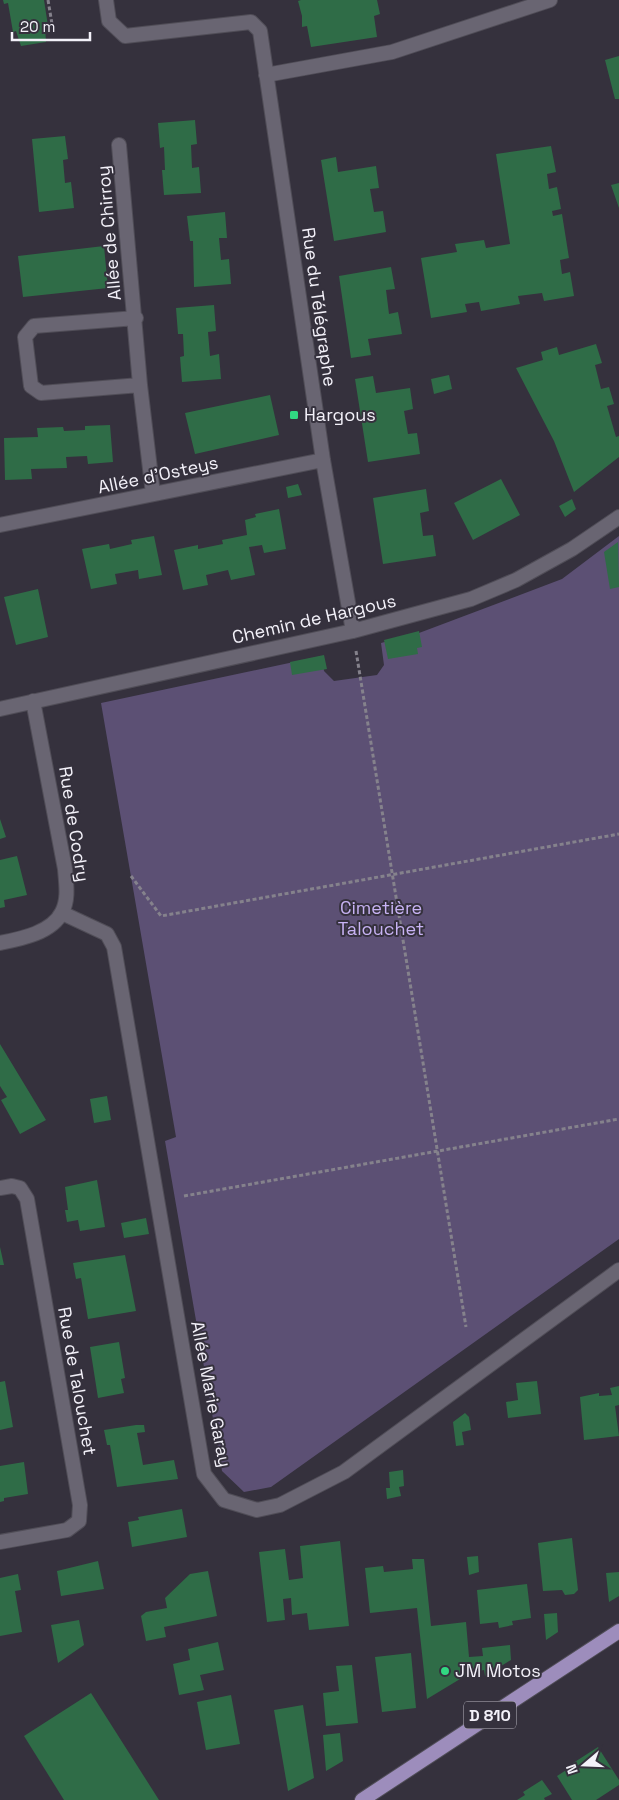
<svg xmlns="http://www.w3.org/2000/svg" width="619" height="1800" viewBox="0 0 619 1800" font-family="'Space Grotesk',sans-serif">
	<rect width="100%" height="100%" fill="#35313d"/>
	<path fill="#5c5074" d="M619,536V1239L271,1487L244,1492L222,1471L165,1141L176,1137L101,703L322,656L324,671L334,681L377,675L384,665L381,643L419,633L562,579Z"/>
	<path fill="#2f6c47" d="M3,0H44L48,26L45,27L46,42L21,46L16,31L13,32L8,3L4,4Z
		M301,0H377L380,14L374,16L377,37L311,47L307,26L302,27V16L298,1Z
		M619,56V99H615L605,60Z
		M195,120L197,144L191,145L192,168L199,167L201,193L164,195L162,170H165L164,147L160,148L158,123Z
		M65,136L68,159L63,160L65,183L71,182L74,208L39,212L32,139Z
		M551,146L556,172L547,174L549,189L557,187L561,209L552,211L553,216L562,214L569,258L560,260L562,274L570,272L574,296L544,301L542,293L518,296L520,304L481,311L479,302L465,304L467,312L431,318L421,258L457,252L455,244L484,240L486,248L510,244L496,154Z
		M336,157L338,172L376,166L379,188L370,189L374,212L383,211L386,232L334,241L321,160Z
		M619,183V208L611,185Z
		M225,212L227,238H219L221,260L229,259L231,284L194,287L193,241H190L187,216Z
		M104,246L108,288L23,297L18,256Z
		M391,267L395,289L386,290L389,314L398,312L402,334L368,339L371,355L351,358L339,276Z
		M214,305L216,331L208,332L210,356L219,354L221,379L182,382L180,357L184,356L183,334H178L176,308Z
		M596,344L602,363L595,365L601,389L609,387L614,404L607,406L616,437L619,436V457L574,492L554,441L516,368L543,360L541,352L557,347L559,355Z
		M449,375L452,389L434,394L431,379Z
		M373,376L376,393L410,388L413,409L404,411L408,434L417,433L420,454L368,462L355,379Z
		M270,395L279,435L195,454L185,413Z
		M110,425L113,462L88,464L87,456L66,457L67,468L31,469L32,479L5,480L4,438L38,437L37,428L63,427L64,431L85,430V426Z
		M501,479L520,515L473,540L454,503Z
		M298,484L302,495L288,498L286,487Z
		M426,489L429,511L420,513L423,536L433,535L436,556L383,564L373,498Z
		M572,499L576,509L565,517L559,506Z
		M279,509L286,549L264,553L262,545L249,547L255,575L231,580L228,570L206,575L208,585L183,590L174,550L198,545V549L223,544L222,540L247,535L245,520L256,517L255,514Z
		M154,536L162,575L139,579L138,570L115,574L117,584L91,589L82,549L109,544L110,549L132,544L131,540Z
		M618,542L619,587L610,589L604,552Z
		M38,589L48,637L16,645L4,597Z
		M419,631L422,647L417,648L418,654L388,659L384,640Z
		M324,655L327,669L292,675L290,662Z
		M0,819L6,837L0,839Z
		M17,856L27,895L4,900L5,907L0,908V860Z
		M0,1044L46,1120L20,1134L1,1100L7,1097L0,1086Z
		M107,1096L111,1120L94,1123L90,1099Z
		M97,1180L105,1227L80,1231L78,1220L67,1222L65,1210H68L65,1187Z
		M146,1218L149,1234L124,1238L121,1223Z
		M0,1247L4,1265H0Z
		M125,1255L136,1311L88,1319L81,1278L76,1279L73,1263Z
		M119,1342L125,1378L121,1379L124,1393L98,1398L90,1347Z
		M5,1381L13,1427L0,1430V1382Z
		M537,1381L541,1414L508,1418L506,1402L518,1400L516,1383Z
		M619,1386V1405L615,1406L619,1436L584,1440L580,1397L599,1393V1396L612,1395L610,1388Z
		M465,1413L469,1417L471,1430L462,1432L464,1445L456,1446L453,1422Z
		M136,1425H144L145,1432L137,1433L143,1465L174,1460L178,1479L117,1487L110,1445H107L104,1430Z
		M24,1462L28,1494L4,1498V1501L0,1502V1466Z
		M403,1470L404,1486L399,1487L401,1496L387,1499L386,1488H390L389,1472Z
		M182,1509L187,1537L132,1547L128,1522L139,1520L138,1517Z
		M572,1538L578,1590L574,1594L565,1595L562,1590L543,1591L538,1543Z
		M340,1541L349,1626L309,1630L307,1613L292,1615L291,1598L283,1599L285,1620L267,1622L259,1552L285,1549L289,1580L303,1578L300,1546Z
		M478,1556L479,1572L469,1575L467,1557Z
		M412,1559H424L431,1626L466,1622L469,1657L483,1656L482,1648L510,1645L511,1660L485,1676L484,1670L470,1673L427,1699L417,1608L370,1613L365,1568L383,1566L384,1572L413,1569Z
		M98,1561L104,1589L61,1596L57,1571Z
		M208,1571L217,1616L164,1627L166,1637L146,1641L141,1616L146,1612L167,1608L165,1598L190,1574Z
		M619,1572V1596L609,1602L606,1573Z
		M18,1574L21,1590L15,1591L22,1632L0,1636V1578Z
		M527,1584L531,1618L512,1621L513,1625L499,1628L498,1622L480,1624L477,1590Z
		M557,1613L558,1632L546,1640L544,1614Z
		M79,1620L84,1645L58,1663L51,1625Z
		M218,1642L224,1670L200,1675L204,1690L179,1695L173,1664L190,1660L188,1649Z
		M411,1653L416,1708L382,1712L375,1657Z
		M352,1665L358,1723L326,1726L323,1693L339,1691L336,1666Z
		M91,1693L159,1800H64L24,1736Z
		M231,1695L240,1744L206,1750L197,1702Z
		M303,1705L314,1778L288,1791L274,1710Z
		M340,1733L343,1761L326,1771L323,1735Z
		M598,1747L619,1780V1785L596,1800H572L557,1776L571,1767L570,1765Z
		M542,1780L552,1794L544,1798L545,1800H517L525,1795L523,1792Z"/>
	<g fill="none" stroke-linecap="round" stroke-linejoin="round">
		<defs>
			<path id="minor" d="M106,0L109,21L125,36L251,22L260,31L323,460L353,631
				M266,75L392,52L550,0
				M119,145L140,385L153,494
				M136,318L34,326L25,337L31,386L41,393L140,385
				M0,525L323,460
				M0,709L353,631L471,599L516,580L572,549L619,517
				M62,913L107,934L114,947L204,1474L224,1500L257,1510L280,1505L344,1472L619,1270
				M0,943C20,939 52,933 62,912C69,899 66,883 65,869L33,701
				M0,1188L12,1186L20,1188L27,1199L80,1505L79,1521L67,1530L0,1542"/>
			<path id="primary" d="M362,1800L619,1631"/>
		</defs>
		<use href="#minor" stroke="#504d57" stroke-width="16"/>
		<use href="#primary" stroke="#504d57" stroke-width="16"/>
		<path stroke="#85828c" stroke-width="3" stroke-dasharray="4 2.5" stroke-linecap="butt" d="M48,0L53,30
			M356,651L466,1327
			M131,876L161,916L619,834
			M184,1196L619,1119"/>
		<use href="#minor" stroke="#696572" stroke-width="14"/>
		<use href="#primary" stroke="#9d8dbc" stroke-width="14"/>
	</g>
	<g fill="#31d882" stroke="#35313d" stroke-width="2">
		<rect x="289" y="410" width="10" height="10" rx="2.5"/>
		<circle cx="445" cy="1671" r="5"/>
	</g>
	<g text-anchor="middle" stroke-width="4" stroke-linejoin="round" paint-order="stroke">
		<rect fill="#35313d" stroke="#bab7c1" stroke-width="1" x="464" y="1701.5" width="52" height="27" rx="4"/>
		<g font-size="16" font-weight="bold" fill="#f3f1f9">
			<text x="490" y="1721">D 810</text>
		</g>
		<g font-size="18" fill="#f3f1f9" stroke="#35313d">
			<text transform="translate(109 233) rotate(-95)" y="6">Allée de Chirroy</text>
			<text transform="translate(319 307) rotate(82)" y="6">Rue du Télégraphe</text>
			<text transform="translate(158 475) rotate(-12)" y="6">Allée d'Osteys</text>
			<text transform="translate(314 619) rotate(-13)" y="6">Chemin de Hargous</text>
			<text transform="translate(74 824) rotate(81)" y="6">Rue de Codry</text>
			<text transform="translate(77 1381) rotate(80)" y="6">Rue de Talouchet</text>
			<text transform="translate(211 1394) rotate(79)" y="6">Allée Marie Garay</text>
		</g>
		<g font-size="18" fill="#f3f1f9" stroke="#35313d" text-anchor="start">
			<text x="304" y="421">Hargous</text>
			<text x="455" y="1677">JM Motos</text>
		</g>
		<g font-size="18" fill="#c8b3f4" stroke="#35313d">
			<text x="381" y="914">Cimetière<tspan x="381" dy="21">Talouchet</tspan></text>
		</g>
	</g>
	<g transform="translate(584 1765) rotate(251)" stroke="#35313d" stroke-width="4" paint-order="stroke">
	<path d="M0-4L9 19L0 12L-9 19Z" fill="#f3f1f9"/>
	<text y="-8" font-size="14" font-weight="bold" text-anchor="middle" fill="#f3f1f9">N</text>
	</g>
	<path d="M12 32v8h78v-8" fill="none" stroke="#f3f1f9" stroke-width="2.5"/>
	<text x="20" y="32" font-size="15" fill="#f3f1f9" stroke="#35313d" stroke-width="4" paint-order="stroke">20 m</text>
</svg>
